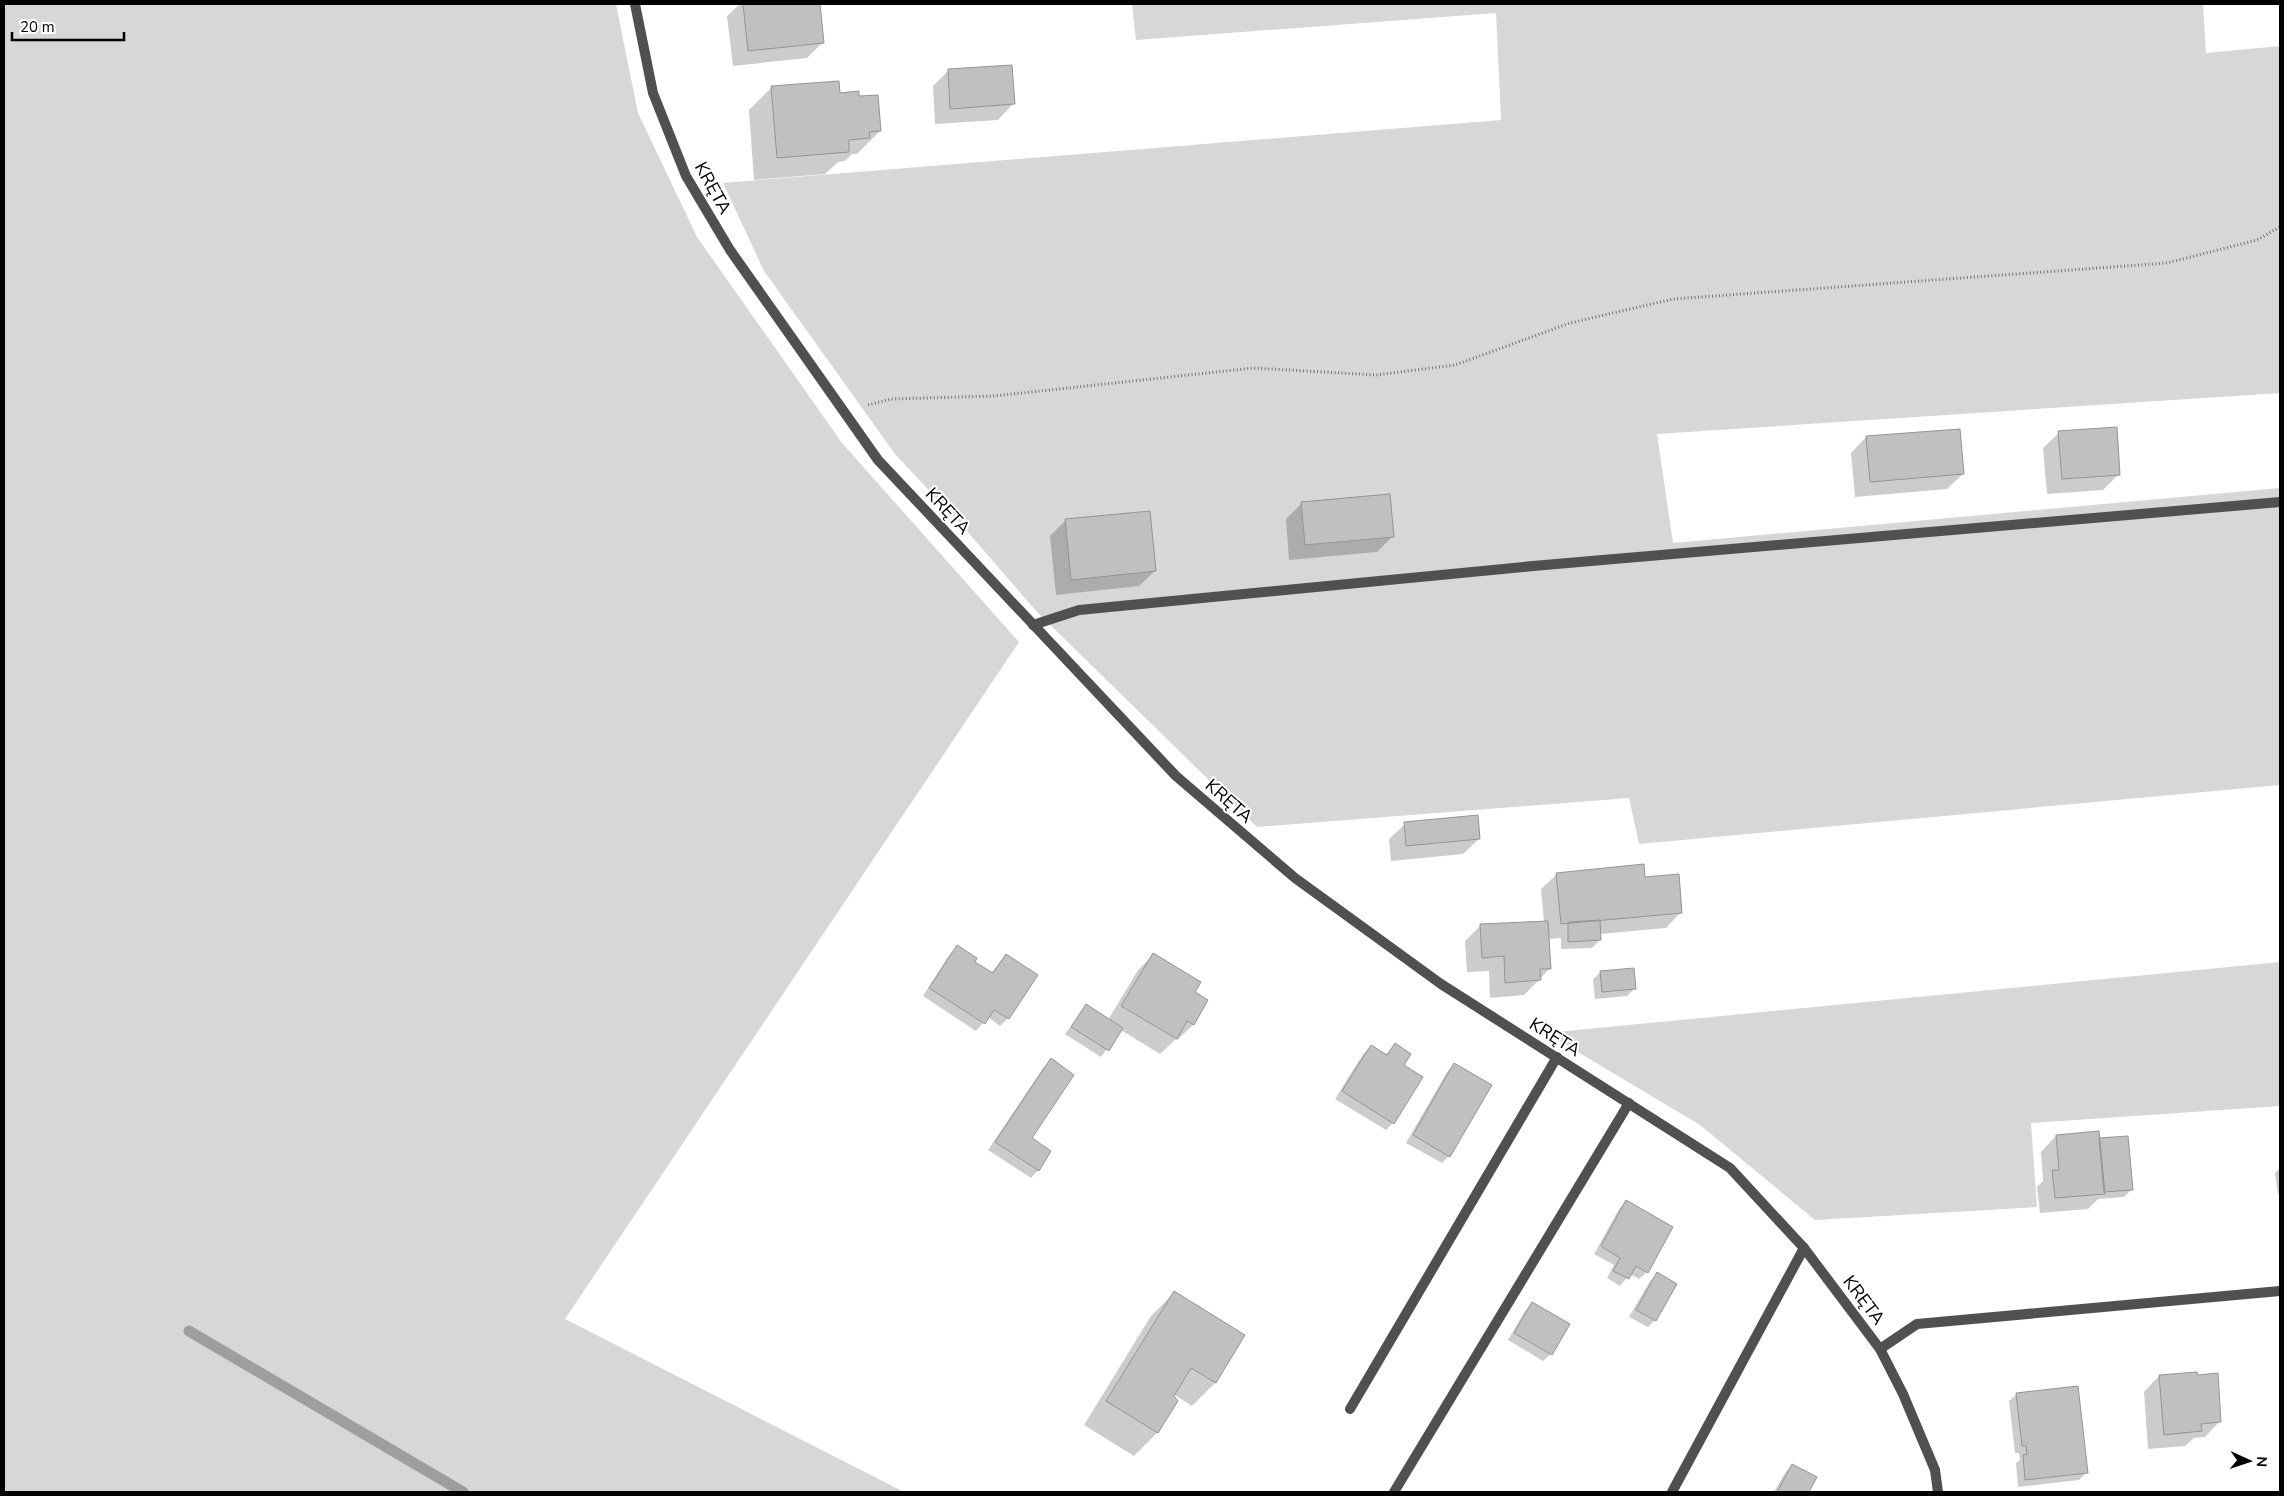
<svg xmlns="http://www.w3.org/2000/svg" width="2284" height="1496" viewBox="0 0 2284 1496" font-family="'Nunito Sans',sans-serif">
	<rect width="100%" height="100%" fill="#fff"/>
	<path fill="#d7d7d7" d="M4,4H616L638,113L697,237L842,443L1019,642L565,1319L904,1492H4Z
		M1132,4H2203L2206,53L2280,46V393L1657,434L1673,543L2280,488V785L1639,844L1629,798L1257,827L1037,612L966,530L895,454L764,271L723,183L1501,120L1496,13L1136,40Z
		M2280,962V1106L2031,1123L2037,1207L1815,1220L1700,1125L1546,1033Z"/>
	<path fill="#0003" d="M740,4H819L823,42L807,58L733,66L727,16Z
		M949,70L1013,104L998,120L935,124L933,86Z
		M772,87L858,98L880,131L857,154H852L845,161L838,162L825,174L754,180L749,110Z
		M2059,433L2119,474L2103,490L2047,494L2043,448Z
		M1866,437L1963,474L1947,489L1855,497L1851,453Z
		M1302,503L1392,537L1377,552L1289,560L1286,519Z
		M1149,512L1155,571L1139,586L1056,595L1050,536L1065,521Z
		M1405,824L1479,839L1463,854L1391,861L1389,839Z
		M1557,874L1644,879L1681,912L1666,928L1600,934V940L1592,948L1561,949V938L1548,939L1550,968L1539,980L1524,995L1490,998L1489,971L1467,972L1465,941L1480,926L1544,922L1541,889Z
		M958,947L974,962L991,973L1006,955L1036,975L1008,1018L1000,1026L988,1017L976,1031L923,996L950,954Z
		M1153,955L1193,993L1207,1001L1193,1025L1177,1040L1176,1039L1160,1054L1121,1030L1101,1057L1065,1034L1086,1006L1108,1020L1138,970Z
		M1601,972L1634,989L1627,996L1595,999L1593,979Z
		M1395,1045L1402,1066L1393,1123L1386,1130L1335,1099L1363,1054L1371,1047L1385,1056Z
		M1051,1060L1030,1138L1038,1170L1031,1178L988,1150L1043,1068Z
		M1454,1065L1449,1156L1442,1163L1406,1143L1447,1072Z
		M2098,1133L2099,1140L2132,1189L2124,1197L2098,1199L2088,1209L2040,1213L2037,1187L2043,1181L2041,1152L2056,1136Z
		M2280,1168V1194H2278L2275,1173Z
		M1626,1202L1647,1272L1639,1279L1630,1274L1620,1286L1607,1278L1614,1265L1594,1254L1619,1209Z
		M1657,1274L1655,1320L1648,1327L1629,1317L1650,1281Z
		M1174,1293L1243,1336L1215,1383L1192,1406L1170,1392L1176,1401L1157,1433L1134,1456L1084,1425L1151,1316Z
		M1532,1303L1551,1354L1543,1361L1508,1340L1525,1311Z
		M2159,1376L2220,1421L2205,1437L2194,1438L2185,1446L2148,1449L2144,1392Z
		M2017,1394L2087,1472L2079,1480L2018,1487L2016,1463L2020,1460L2019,1453H2015L2009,1401Z
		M1792,1465L1815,1478L1807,1492H1774L1785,1473Z"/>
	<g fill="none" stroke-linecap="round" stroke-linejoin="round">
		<path stroke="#9e9e9e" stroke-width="11" d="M189,1331L463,1492"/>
	</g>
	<path fill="#c0c0c0" stroke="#949494" d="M743,4H820L824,43L748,51Z
		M1012,65L1015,104L950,109L948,69Z
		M839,81L840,93L859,91V96L878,95L881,131L869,132L870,138L849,140V152L777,158L771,86Z
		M2117,427L2120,475L2062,479L2058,431Z
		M1960,429L1964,474L1870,482L1866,436Z
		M1390,494L1394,537L1305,545L1301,502Z
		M1150,511L1156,571L1071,580L1065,519Z
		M1478,815L1480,839L1406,846L1404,822Z
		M1644,864L1645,877L1679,874L1682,913L1561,924L1556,873Z
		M1600,920L1601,940L1568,942V922Z
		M1548,921L1551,969H1540L1541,980L1505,983L1504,956L1482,958L1480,924Z
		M957,945L977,958L975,962L993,973L1006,954L1038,975L1009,1019L994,1010L985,1024L929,988Z
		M1153,953L1201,982L1195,992L1208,1000L1194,1025L1187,1021L1177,1039L1121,1006Z
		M1634,968L1636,989L1602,992L1600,971Z
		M1086,1004L1123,1028L1109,1051L1071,1027Z
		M1395,1043L1411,1054L1404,1065L1423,1077L1394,1124L1342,1091L1371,1045L1387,1055Z
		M1051,1058L1074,1075L1032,1138L1051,1151L1039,1171L995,1142Z
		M1454,1063L1492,1085L1450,1157L1413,1135Z
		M2099,1131L2105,1194L2055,1198L2052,1170H2059L2056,1135Z
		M2128,1136L2133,1190L2104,1192L2099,1138Z
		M1626,1200L1673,1227L1648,1273L1636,1266L1629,1279L1613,1271L1620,1258L1601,1246Z
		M1657,1272L1677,1284L1656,1321L1636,1310Z
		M1174,1291L1245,1335L1216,1383L1191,1368L1174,1396L1178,1401L1158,1433L1106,1401Z
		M1532,1302L1570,1324L1552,1355L1514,1333Z
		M2197,1372L2198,1375L2218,1373L2221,1422L2201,1424L2202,1431L2164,1435L2159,1375Z
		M2078,1386L2088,1473L2025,1480L2023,1455L2027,1454L2026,1446H2022L2016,1393Z
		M1792,1464L1817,1477L1809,1492H1777Z"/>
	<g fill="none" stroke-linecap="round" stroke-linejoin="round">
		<path stroke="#727272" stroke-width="3" stroke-dasharray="1 2.5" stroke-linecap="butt" d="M868,405L891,399L994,396L1253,368L1376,375L1455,365L1570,323L1673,299L2167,263L2257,240L2280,227"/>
		<path stroke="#505050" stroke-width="10" d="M1033,625L1079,610L1533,566L2280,502
			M1880,1349L1917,1324L2280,1291
			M1350,1409L1557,1057
			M1394,1492L1629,1103
			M1672,1492L1804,1248"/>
		<path stroke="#505050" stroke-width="10" d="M635,4L653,93L686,176L730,250L878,460L1176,776L1295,878L1441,984L1730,1168L1804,1248L1880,1349L1903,1394L1935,1470L1938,1492"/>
	</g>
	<g text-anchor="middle" stroke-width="4" stroke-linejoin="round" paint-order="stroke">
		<g font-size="18" fill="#000" stroke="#fff">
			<text transform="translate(713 188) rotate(61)" y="6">KRĘTA</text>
			<text transform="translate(948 511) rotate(47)" y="6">KRĘTA</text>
			<text transform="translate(1229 801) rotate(41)" y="6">KRĘTA</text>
			<text transform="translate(1555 1037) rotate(32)" y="6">KRĘTA</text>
			<text transform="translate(1864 1300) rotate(53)" y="6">KRĘTA</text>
		</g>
	</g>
	<rect width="2284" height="1496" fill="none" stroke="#000000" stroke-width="10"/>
	<g transform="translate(2249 1461) rotate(93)" stroke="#ffffff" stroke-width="4" paint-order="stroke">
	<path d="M0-4L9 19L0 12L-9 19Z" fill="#000000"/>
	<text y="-8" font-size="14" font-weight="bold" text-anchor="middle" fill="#000000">N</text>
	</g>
	<path d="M12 32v8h112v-8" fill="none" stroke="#000000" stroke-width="2.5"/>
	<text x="20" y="32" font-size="15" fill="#000000" stroke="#ffffff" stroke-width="4" paint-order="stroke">20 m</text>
</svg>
